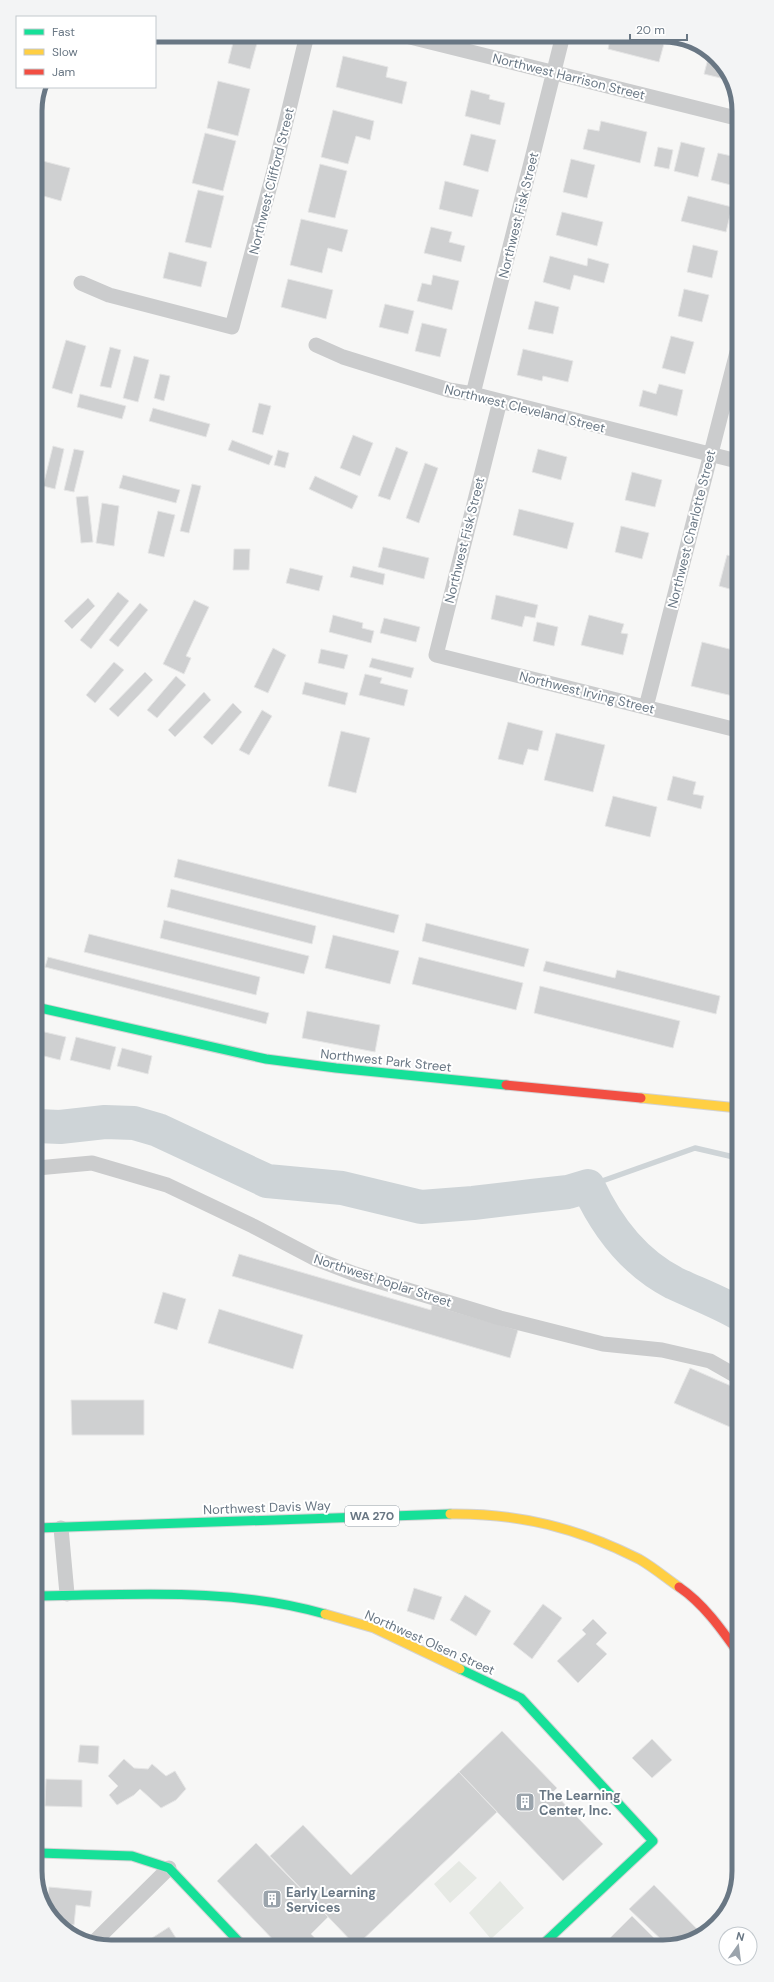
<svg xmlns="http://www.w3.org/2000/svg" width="774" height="1982" viewBox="0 0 774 1982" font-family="'DM Sans',sans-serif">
	<rect width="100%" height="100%" fill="#f7f7f6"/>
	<path fill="#e6e9e4" d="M459,1861L477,1878L450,1903L434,1884Z
		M500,1881L524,1908L491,1939L469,1913Z"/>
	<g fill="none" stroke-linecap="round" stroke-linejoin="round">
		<path stroke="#ced4d7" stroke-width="5.5" d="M588,1186L695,1148L738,1158"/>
		<path stroke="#ced4d7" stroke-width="34" d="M37,1126L60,1127L105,1122L134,1123L158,1130L267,1181L342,1188L421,1207L473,1203L532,1196L568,1192L588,1186C607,1227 633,1262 674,1283C695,1293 717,1301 738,1313"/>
	</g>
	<path fill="#cfd0d1" stroke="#e6e6e6" d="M235,35L259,36L250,69L228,63Z
		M611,35H654V37L665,40L659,62L608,49Z
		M710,51L729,80L704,74Z
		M343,56L388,67L386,77L407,82L402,104L336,87Z
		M218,81L250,89L238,136L207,128Z
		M471,90L490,95L489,99L505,103L500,125L465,116Z
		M333,110L374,121L370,140L356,136L348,164L321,157Z
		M601,121L647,132L640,163L583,149L588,129L599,131Z
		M205,133L236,141L223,191L192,183Z
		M471,134L496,140L488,172L463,165Z
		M681,142L705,148L698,177L674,171Z
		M658,147L673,150L669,169L654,166Z
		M718,153L736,157L735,186L711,180Z
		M35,159L70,168L61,201L40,195L36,212Z
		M571,159L595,165L587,198L563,192Z
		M320,164L347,171L335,218L308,212Z
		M445,181L479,190L472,217L439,209Z
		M198,190L224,196L211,248L185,242Z
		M688,196L732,207L726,232L681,221Z
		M562,212L603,222L597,246L556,235Z
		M301,219L348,230L342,252L328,248L322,273L290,265Z
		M431,227L452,232L449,242L465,246L461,262L424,253Z
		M693,245L718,251L712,278L687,272Z
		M169,252L207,262L201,287L163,278Z
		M550,256L587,266L588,258L609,264L604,283L574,275L570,290L543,282Z
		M433,275L459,281L452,310L417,301L422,283L431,285Z
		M288,279L333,290L326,319L281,307Z
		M684,289L709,295L702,322L678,316Z
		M535,301L559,307L553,334L528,329Z
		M385,304L414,311L408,334L379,327Z
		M422,323L447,329L440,357L415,351Z
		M671,336L694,342L685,374L662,368Z
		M66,340L86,346L72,394L52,388Z
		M110,347L121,350L111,388L100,386Z
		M523,349L573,361L568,382L543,376L542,381L517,375Z
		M134,356L149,360L138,402L123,398Z
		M160,374L170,376L164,401L154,398Z
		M659,384L683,390L677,416L639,406L643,390L656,394Z
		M80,394L126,406L122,419L77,407Z
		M259,403L271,406L263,435L252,432Z
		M153,408L210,424L206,437L149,421Z
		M353,435L373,443L360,476L340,468Z
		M232,440L273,456L269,465L228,450Z
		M53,446L64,449L55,489L43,486Z
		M396,447L408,452L390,500L378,496Z
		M74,449L84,451L74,492L64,490Z
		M538,449L567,457L561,480L532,472Z
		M278,450L289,453L285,468L274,465Z
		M425,463L438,468L419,523L406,518Z
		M632,472L662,480L655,507L625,500Z
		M123,475L180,490L176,503L119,488Z
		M315,476L358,496L352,509L309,489Z
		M192,484L201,486L189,533L180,531Z
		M36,491H38L40,525L36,526Z
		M88,496L93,542L81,543L76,497Z
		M102,503L119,506L114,546L96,543Z
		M519,509L574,523L567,549L513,535Z
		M158,511L175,515L164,557L148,553Z
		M621,526L649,533L642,559L615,552Z
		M383,547L429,558L424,579L378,567Z
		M234,549H250L249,570H233Z
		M727,555L737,558V591L719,586Z
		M353,566L385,574L383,585L350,577Z
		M290,568L323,576L319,591L286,583Z
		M118,592L129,601L91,649L80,640Z
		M496,595L538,605L535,618L525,616L522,627L491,619Z
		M88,598L95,606L72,629L64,621Z
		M194,600L209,607L186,656L191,658L184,674L163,664Z
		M140,603L148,610L118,647L109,640Z
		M333,615L363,623L362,628L374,631L371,643L329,632Z
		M589,615L624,624L621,633L628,634L623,655L581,645Z
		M384,618L420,627L416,642L380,633Z
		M537,622L558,627L554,646L533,641Z
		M702,642L737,651V697L691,686Z
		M273,648L286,655L268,693L254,687Z
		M321,649L348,655L344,669L318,663Z
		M372,658L414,668L411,678L369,667Z
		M114,662L124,670L95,703L86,695Z
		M145,672L153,680L118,717L109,709Z
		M365,674L382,678L380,683L408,690L404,706L359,695Z
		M176,676L186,685L157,718L147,710Z
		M305,682L348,693L345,705L302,694Z
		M204,692L211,700L175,737L168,730Z
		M233,703L242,712L212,745L203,737Z
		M262,710L272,716L249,755L239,750Z
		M508,722L543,731L538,751L528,749L523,765L498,759Z
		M341,731L370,738L356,793L328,786Z
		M556,733L605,745L593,792L544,780Z
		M673,776L696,782L693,794L704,796L701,809L667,800Z
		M613,796L657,807L650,837L605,826Z
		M178,859L399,915L394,933L174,877Z
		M171,889L316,926L312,944L167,907Z
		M164,920L309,956L304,974L160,938Z
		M426,923L529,949L524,967L422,941Z
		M89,934L260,977L256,995L84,952Z
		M333,935L399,951L390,984L325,968Z
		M48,957L269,1013L266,1024L45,967Z
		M419,957L523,983L516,1010L412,984Z
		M546,961L615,978L617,970L720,996L716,1014L543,971Z
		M540,986L680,1021L673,1048L534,1013Z
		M307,1011L380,1025L375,1052L302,1038Z
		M36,1030L66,1037L60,1060L36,1054Z
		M76,1037L116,1047L110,1070L70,1060Z
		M122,1048L152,1056L148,1074L117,1066Z
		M239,1254L431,1310L432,1305L518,1330L510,1358L232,1276Z
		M163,1292L186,1299L177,1330L154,1323Z
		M219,1309L303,1335L293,1369L208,1343Z
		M690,1368L738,1389V1426L737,1430L674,1403Z
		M71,1400H144V1435H72Z
		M414,1588L442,1597L434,1620L407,1611Z
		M465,1595L491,1611L476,1636L450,1620Z
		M543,1604L562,1618L532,1659L513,1644Z
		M593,1619L607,1633L596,1644L607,1654L578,1683L557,1661L586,1634L582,1630Z
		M502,1731L557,1788L553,1792L603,1844L563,1881L459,1772Z
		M652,1739L672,1760L652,1778L632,1758Z
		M80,1745L99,1746L98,1764L78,1762Z
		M124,1759L134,1768L148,1769L152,1764L166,1776L175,1771L186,1789L176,1800L161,1808L140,1789L134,1795L117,1805L109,1795L118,1786L108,1776Z
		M459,1772L497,1812L356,1946L270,1856L303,1825L351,1875Z
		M46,1779L82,1780V1807L45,1806Z
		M256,1843L328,1917L311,1934L321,1945L320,1946H279L217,1881Z
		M654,1885L699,1931L683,1944H666L629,1909Z
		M49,1887L92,1891L90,1907L76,1905L74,1925L58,1923L47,1905Z
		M632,1916L660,1944L603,1945Z
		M169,1927L181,1946L149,1947L146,1942Z"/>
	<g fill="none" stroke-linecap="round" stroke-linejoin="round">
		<defs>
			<path id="fast" d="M36,1007L266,1059L336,1068L506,1085
				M37,1528L450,1514
				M37,1596C132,1595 232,1587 325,1614
				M460,1669L521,1698L653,1841L542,1945
				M38,1853L132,1856L169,1868L243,1946"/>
			<path id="slow" d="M641,1098L738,1108
				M450,1514C520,1513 577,1528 639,1559C653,1567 666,1578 679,1587
				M325,1614L374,1628L460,1669"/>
			<path id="jam" d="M506,1085L641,1098
				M679,1587C704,1604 722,1630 739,1654"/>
		</defs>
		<use href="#fast" stroke="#d3d3d4" stroke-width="11"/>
		<use href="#slow" stroke="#d3d3d4" stroke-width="11"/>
		<use href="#jam" stroke="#d3d3d4" stroke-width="11"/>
		<path stroke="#cbcccd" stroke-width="15" d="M402,35L736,118
			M81,283L109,295L232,327L275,167L307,35
			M316,345L343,357L449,390L473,394L737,461
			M473,394L563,35
			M500,401L436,655L737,730
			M646,707L737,352
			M37,1168L92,1163L167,1185L253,1226L316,1259L355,1274L500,1318L603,1344L662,1350L710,1361L738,1377
			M61,1528L67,1594
			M94,1942L169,1868"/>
		<use href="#fast" stroke="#16e098" stroke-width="9"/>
		<use href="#slow" stroke="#ffcf43" stroke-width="9"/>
		<use href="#jam" stroke="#f24e42" stroke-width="9"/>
	</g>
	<defs>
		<symbol id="building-square" viewBox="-11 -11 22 22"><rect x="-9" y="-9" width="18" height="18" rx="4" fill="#9ba4ac" stroke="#fff"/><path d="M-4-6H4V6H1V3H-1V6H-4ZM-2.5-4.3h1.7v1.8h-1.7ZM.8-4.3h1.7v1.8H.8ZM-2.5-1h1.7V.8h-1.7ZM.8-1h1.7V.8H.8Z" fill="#fff"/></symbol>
	</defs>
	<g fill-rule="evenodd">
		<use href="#building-square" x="514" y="1791" width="22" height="22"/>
		<use href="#building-square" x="261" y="1888" width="22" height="22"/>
	</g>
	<g text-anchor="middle" stroke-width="4" stroke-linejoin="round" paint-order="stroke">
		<rect fill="#fff" stroke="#96a0a9" stroke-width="1" x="345" y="1506" width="54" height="20" rx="3"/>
		<g font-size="12" font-weight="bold" fill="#697784">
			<text x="372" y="1520">WA 270</text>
		</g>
		<g font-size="13" fill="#697784" stroke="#fff">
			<text transform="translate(569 76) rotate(14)" y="5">Northwest Harrison Street</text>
			<text transform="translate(271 181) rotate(-76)" y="5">Northwest Clifford Street</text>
			<text transform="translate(518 215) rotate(-76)" y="5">Northwest Fisk Street</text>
			<text transform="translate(525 408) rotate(14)" y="5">Northwest Cleveland Street</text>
			<text transform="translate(691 529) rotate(-76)" y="5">Northwest Charlotte Street</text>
			<text transform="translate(464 540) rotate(-76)" y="5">Northwest Fisk Street</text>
			<text transform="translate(587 692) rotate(14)" y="5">Northwest Irving Street</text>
			<text transform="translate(386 1060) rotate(6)" y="5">Northwest Park Street</text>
			<text transform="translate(383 1280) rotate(18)" y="5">Northwest Poplar Street</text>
			<text transform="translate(267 1507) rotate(-2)" y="5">Northwest Davis Way</text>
			<text transform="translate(430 1642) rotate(24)" y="5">Northwest Olsen Street</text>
		</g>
		<g font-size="13" font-weight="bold" fill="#697784" stroke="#fff" text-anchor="start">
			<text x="539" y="1800">The Learning<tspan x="539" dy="15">Center, Inc.</tspan></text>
			<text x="286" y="1897">Early Learning<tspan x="286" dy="15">Services</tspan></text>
		</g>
	</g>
	<path d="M0 0H774V1982H0ZM111 42H663A69 69 0 0 1 732 111V1871A69 69 0 0 1 663 1940H111A69 69 0 0 1 42 1871V111A69 69 0 0 1 111 42Z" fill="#f3f4f5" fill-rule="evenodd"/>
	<path fill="none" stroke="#697784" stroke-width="5" d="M111 42H663A69 69 0 0 1 732 111V1871A69 69 0 0 1 663 1940H111A69 69 0 0 1 42 1871V111A69 69 0 0 1 111 42Z"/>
	<rect x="16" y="16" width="140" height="72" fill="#ffffff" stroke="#c3c9ce"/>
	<rect x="24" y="29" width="20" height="6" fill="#16e098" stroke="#c3c9ce"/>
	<text x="52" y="36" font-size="12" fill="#697784">Fast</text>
	<rect x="24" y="49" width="20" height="6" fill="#ffcf43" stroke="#c3c9ce"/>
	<text x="52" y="56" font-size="12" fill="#697784">Slow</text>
	<rect x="24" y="69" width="20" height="6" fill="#f24e42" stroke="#c3c9ce"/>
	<text x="52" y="76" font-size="12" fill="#697784">Jam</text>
	<g transform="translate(738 1946) rotate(14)"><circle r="19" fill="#ffffff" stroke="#c3c9ce"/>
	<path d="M0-3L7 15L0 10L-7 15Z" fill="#9ba4ac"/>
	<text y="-6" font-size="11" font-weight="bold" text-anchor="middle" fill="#697784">N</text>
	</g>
	<path d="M630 34v6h57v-6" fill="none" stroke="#697784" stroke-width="2"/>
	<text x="636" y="34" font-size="12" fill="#697784" stroke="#ffffff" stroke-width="3" paint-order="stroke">20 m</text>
</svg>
